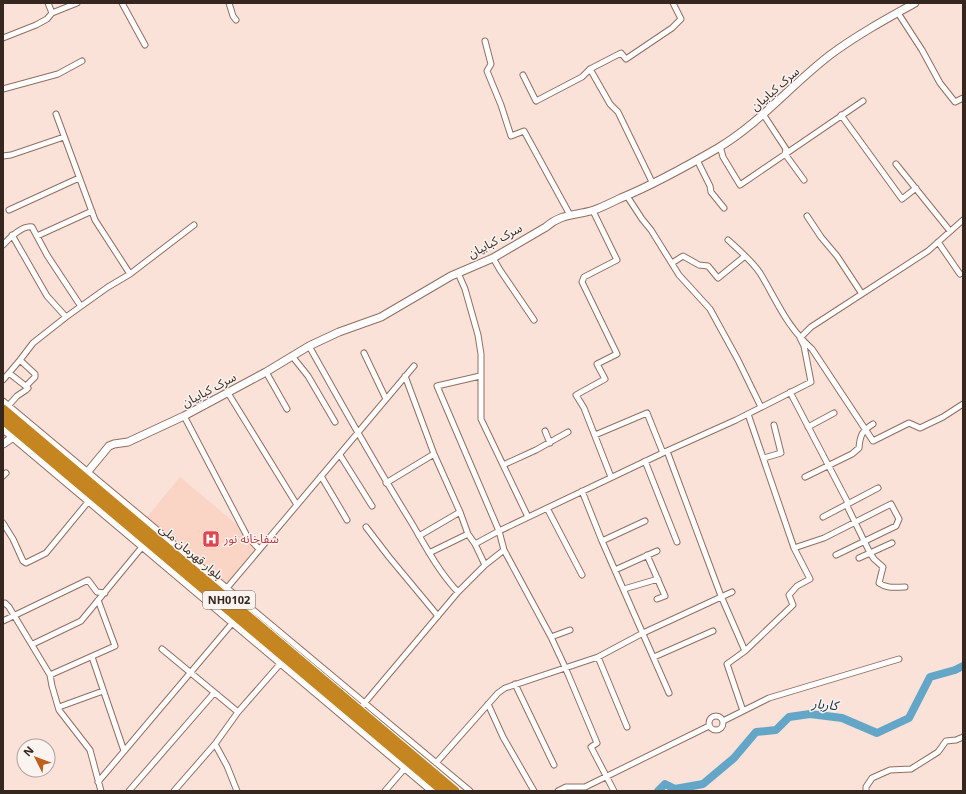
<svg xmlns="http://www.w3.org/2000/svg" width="966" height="794" viewBox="0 0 966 794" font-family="'Noto Sans','Noto Sans Arabic',sans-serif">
	<rect width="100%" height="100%" fill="#fae2d8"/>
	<path fill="#fad4c4" d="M180,477L242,529L256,548L226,584L147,517Z"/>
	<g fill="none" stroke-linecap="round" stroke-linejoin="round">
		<path stroke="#63a6c7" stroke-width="8" d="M658,791L665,784L675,789L703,784L734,758L756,732L776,730L789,717L810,714L842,718L877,733L909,718L930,677L955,670L963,666"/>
		<defs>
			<path id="street" d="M48,3L52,13
				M122,3L145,45
				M229,3L233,16L236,20
				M898,13L922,50L940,83L955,102L963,98
				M3,38L36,25L47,19L52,13L77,3
				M485,41L491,64L487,71L501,105L511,136L524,131L570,215
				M590,69L621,53L626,59L672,28L681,19L673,3
				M523,75L536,101L582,77L590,69L610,104L618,112L653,184
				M3,89L58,74L82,61
				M56,114L95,220L130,274
				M763,114L786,149L785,154L804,180
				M841,115L902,199L916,188
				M720,146L723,157L740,185L863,101
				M3,156L11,155L64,137
				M697,160L710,186L711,192L724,208
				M896,164L950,231
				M627,196L642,219L651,230L679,275L710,309L738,360L761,407
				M9,210L79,178
				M593,211L617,260L584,277L582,282L617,354L597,364L605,379L576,395L584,408L611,477
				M807,216L821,237L837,256L862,294
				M12,235L47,296L66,317
				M37,236L92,211
				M728,240C739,250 752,261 760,273C777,301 786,326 812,349L873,441L909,423L920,428L943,417L963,404
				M938,242L960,274
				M3,245C9,238 23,225 32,227L47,255L80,305
				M493,258L500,270L534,320
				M672,263L683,256L699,265L708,266L718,278L745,256
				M458,273L465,289L478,335L481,354V419L528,517
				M309,346C341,403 373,461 408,517C424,543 437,570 458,592
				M364,353L386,399
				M292,356L308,376L335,422
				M20,360L35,374V377L26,386
				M266,372L287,409
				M405,376L434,454L460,512L468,534L475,544L485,565
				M480,376L437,386L499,531L504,550L551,637L565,667L597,743L591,747L614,791
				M3,380L20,360L33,343L66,317L108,287L130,274L194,225
				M790,392L847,501L848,508L870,553L874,559L883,567L879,583C887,589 896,587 905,587
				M228,393L297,505
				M3,401L470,791
				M9,405L17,396L26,390L28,388L9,373
				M184,416L247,536L259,549
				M808,427L834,413
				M3,430L431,791
				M545,431L550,443
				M595,435L647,413L663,453
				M667,451L721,596L745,651L727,664L743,711
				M340,455L372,506
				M764,458L781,453L774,425
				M645,461L677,542
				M503,465L536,450L568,432
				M3,476L6,473
				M321,476L347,520
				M805,477L852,454L859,448C860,435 862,431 873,424
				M386,483L434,454
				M582,491L602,541L669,693
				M547,508L582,575
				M823,517L878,488
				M3,523L13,539L23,561L26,563L46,553L88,502
				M366,527L389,557L438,616
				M419,536L460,512
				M602,541L645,521
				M475,544L499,531L667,451L736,420L811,382L804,346L800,338L811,327L928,251L963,220
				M794,548L824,538L891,504L899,519L896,526L836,555
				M429,553L468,534
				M647,555L665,596L657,599
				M859,558L892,543
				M615,570L657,551
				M227,588L414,366
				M624,589L658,579
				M3,604L5,603L9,607L50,675L52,686L59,710L90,750L101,791
				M3,621L88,580L97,592L105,593
				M551,637L570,630
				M33,644L81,621L142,547
				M162,649L238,712
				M745,651L793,605L789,595L797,586L810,579L794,548L748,414
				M92,657L124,751
				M598,657L627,727
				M654,657L713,631
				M50,675L115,646L98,600
				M515,684L554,765
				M488,704L503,737L534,791
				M362,706L458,592L485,565L504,550
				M59,707L103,691
				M709 723a7 7 0 1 1 14 0a7 7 0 1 1-14 0Z
				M723,721L769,698L899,659
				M215,744L227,766L237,791
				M436,763L498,693L505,688L598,657L643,633L732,592
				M98,782L234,621
				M129,791L214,693
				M174,791L215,744L238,712L280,664
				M385,791L404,769
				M558,791L566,787H585L709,726
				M866,791V787L872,778L890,770L911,769L938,752L946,741L956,740L963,737"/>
			<path id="secondary" d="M3,444L12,438
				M80,481L109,446L114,444L128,442L184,416L266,372L309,346L339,332L381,317L451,276L493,258L546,227C562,213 575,216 594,210C603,207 612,202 621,198C655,184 687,166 718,148C760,123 791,85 830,55C857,35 886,19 915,3"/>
			<path id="highway" d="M3,409L455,791
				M3,420L443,791"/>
		</defs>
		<use href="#street" stroke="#916e60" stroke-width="7"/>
		<use href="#secondary" stroke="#916e60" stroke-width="9"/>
		<use href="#highway" stroke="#fff" stroke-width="11"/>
		<use href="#street" stroke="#fff" stroke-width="5"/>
		<use href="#secondary" stroke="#fff" stroke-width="7"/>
		<use href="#highway" stroke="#c58622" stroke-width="9"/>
	</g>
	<defs>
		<symbol id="hospital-square" viewBox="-11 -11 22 22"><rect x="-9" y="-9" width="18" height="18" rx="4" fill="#e0444e" stroke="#fbf3f0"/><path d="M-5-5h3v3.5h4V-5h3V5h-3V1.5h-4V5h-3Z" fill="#fff"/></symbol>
	</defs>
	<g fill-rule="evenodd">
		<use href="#hospital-square" x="201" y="529" width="20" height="20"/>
	</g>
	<g text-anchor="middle" stroke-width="3" stroke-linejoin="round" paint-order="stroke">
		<rect fill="#fbf3f0" stroke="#70645e" stroke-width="1" x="203" y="591" width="52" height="18" rx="3"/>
		<g font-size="11" font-weight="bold" fill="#352620">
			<text x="229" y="604">NH0102</text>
		</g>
		<g font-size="12" fill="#352620" stroke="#fbf3f0">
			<text transform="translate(775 89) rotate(-41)" y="4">سرک کبابیان</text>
			<text transform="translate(495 241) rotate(-28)" y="4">سرک کبابیان</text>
			<text transform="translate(209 390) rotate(-28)" y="4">سرک کبابیان</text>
			<text transform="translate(191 552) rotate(40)" y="4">بلوار قهرمان ملی</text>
		</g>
		<g font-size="12" fill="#be3a42" stroke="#fbf3f0" text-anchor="start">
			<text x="224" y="543">شفاخانه نور</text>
		</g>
		<g font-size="13" font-style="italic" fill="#163645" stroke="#fbf3f0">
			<text transform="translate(825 704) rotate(5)" y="5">کاربار</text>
		</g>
	</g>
	<rect width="966" height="794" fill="none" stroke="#352620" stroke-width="8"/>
	<g transform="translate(36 758) rotate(312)"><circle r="19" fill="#fbf3f0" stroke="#aca19d"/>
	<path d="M0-3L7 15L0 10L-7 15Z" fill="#bf5f1b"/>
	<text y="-6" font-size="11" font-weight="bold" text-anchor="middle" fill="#352620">N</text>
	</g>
</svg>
